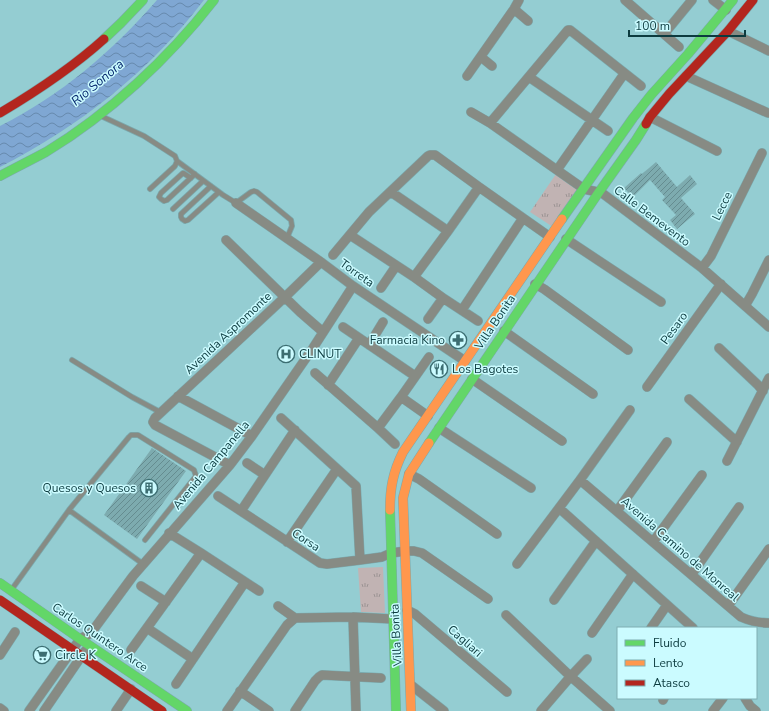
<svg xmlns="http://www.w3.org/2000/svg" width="769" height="711" viewBox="0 0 769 711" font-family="'Nunito Sans',sans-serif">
	<defs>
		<pattern id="park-tufts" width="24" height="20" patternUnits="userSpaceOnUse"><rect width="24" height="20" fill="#c1b3b3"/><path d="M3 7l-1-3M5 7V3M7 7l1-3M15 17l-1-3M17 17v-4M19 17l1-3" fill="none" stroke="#9b9393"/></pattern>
		<pattern id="water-waves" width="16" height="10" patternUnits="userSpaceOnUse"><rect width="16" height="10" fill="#7fa7d3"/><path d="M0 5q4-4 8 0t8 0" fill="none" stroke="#6689ad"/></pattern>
		<pattern id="building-hatch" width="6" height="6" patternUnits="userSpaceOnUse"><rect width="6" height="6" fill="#7dabaf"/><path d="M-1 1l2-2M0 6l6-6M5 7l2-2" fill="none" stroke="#658c90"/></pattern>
	</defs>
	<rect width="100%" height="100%" fill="#94cdd2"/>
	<path fill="url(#park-tufts)" d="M556,174L579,189L553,227L530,212Z
		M383,567L385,613L361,612L358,568Z"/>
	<path fill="url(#water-waves)" d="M157,0H204C149,72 80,126 0,167V126C60,96 113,51 157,0Z"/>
	<path fill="url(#building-hatch)" d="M656,162L677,187L690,175L697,184L681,198L695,214L677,229L670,220L676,215L662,200L665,197L650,180L633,197L624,188L641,173L642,174Z
		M286,349L291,353L287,359L282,355Z
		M152,448L186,471L137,539L104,515Z"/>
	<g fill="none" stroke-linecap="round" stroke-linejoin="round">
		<defs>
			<path id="lane" d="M101,116L144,136L175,156L177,161L175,166L150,189
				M177,161L223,195L236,203L251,192L254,191L257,192L291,220L292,226L287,238
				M191,178L183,173L161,193L159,197L161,199L164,201L167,200L195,174
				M211,186L181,214V217L182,219L185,221L188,220L219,192
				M173,209L203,181
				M72,360L132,397L160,412
				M69,510L143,564
				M12,589L69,510L129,437L131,435H138L194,470L196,476L145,540"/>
			<path id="street" d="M625,0L679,47
				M713,0L726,10
				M514,9L528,21
				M728,31L769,51
				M664,34L692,0
				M481,57L492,66
				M467,76L514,9L519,0
				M686,76L768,113
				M529,77L608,131
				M471,112L490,123L584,189L602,193L702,268L769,327
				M650,117L717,151
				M490,123L568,30H570L641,86
				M557,170L624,74
				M391,192L448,231
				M236,203L321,262L353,286L465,361
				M350,235L414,277L443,298L478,321
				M566,239L661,302
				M226,240L300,312L323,332
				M333,255L369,212L428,156L430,155H435L479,187L550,237
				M702,268L711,256L762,153
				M414,277L448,231L479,187
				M535,284L544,289L628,350
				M381,288L396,266
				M745,306L752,294L769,260
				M462,310L523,218
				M428,319L443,298
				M343,327L415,376
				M504,331L593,394
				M369,345L383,322
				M719,348L758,385L763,391
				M315,373L378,428L395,444
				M472,379L562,441
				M328,385L359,338
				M647,387L721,284
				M178,396L252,436
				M401,397L428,416
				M689,399L737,442
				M281,418L356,486L360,560
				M378,428L401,397L429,357
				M439,428L531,488
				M727,461L769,378
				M247,463L265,475
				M230,465L155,425L153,422L155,418L285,297L321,262
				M409,474L419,479L497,534
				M580,480L741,617C750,621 759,623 769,623
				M218,496L320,563L327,564L360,560L382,557L391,553L406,551H414L422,553L488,599
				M559,508L693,628
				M241,511L295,430
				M617,511L667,442
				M169,533L201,553L259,591
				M287,542L337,469
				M653,542L702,475
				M517,564L580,480L630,410
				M692,574L739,507
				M141,586L166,602
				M554,600L596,541
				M278,606L295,618L353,617L393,619
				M728,606L769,549
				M407,610L415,614L507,692
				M506,615L568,674L610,711
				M353,617L356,711
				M147,628L193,659
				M651,628L667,605
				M592,633L633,574
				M131,650L201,553
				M0,655L15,632
				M176,684L245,582
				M411,685L444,711
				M240,691L269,711
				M745,698L750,706L756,711
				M663,700L664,698
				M0,708L4,711
				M29,711L80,639L91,633L133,576L230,465L252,436L313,348L353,286
				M44,711L85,651
				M116,711L131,689
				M227,711L287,625L295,618
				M295,711L315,681L319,677L322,675L381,678
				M541,711L571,676L587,659
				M713,711L723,698"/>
			<path id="fast" d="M104,39L121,23L143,0
				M0,176C15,168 31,160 46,152C109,114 169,58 214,0
				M562,219L633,118L651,95L688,54L733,0
				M429,443L599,192L636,140L646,124
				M390,510L396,711
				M0,583L80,639L187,711"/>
			<path id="slow" d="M390,510C390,488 393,472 403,452L562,219
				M411,711L403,498L409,474L429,443"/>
			<path id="jam" d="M0,113C37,91 73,67 104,39
				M646,124L650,117L669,94L728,31L753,0
				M0,600L162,711"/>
		</defs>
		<use href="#lane" stroke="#7ba9ad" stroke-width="6"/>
		<use href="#street" stroke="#7ba9ad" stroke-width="10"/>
		<use href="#fast" stroke="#7ba9ad" stroke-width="10"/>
		<use href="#slow" stroke="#7ba9ad" stroke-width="10"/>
		<use href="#jam" stroke="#7ba9ad" stroke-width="10"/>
		<use href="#lane" stroke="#878b84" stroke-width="4.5"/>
		<use href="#street" stroke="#878b84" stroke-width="9"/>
		<use href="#fast" stroke="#63d668" stroke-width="9"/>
		<use href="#slow" stroke="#ff974d" stroke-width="9"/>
		<use href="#jam" stroke="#b3261e" stroke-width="9"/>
	</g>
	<defs>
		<symbol id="pharmacy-ring" viewBox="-11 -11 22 22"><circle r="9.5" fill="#cbfbff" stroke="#3c6e72" stroke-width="1.5"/><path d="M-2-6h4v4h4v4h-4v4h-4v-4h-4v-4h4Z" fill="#3c6e72"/></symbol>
		<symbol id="hospital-ring" viewBox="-11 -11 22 22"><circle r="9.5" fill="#cbfbff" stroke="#3c6e72" stroke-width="1.5"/><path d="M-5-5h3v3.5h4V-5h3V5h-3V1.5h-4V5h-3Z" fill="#3c6e72"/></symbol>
		<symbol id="restaurant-ring" viewBox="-11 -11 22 22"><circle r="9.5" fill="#cbfbff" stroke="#3c6e72" stroke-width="1.5"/><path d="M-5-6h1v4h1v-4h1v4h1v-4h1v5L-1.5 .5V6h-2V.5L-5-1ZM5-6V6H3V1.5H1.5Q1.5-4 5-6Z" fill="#3c6e72"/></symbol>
		<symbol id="building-ring" viewBox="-11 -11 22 22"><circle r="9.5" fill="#cbfbff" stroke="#3c6e72" stroke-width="1.5"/><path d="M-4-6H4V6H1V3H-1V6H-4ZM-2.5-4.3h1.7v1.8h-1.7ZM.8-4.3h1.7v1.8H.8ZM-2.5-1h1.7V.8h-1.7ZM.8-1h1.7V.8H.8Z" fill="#3c6e72"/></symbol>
		<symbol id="supermarket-ring" viewBox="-11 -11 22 22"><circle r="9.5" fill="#cbfbff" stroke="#3c6e72" stroke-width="1.5"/><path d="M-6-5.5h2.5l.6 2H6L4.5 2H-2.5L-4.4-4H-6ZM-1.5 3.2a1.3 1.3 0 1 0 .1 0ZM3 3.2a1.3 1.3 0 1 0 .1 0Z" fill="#3c6e72"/></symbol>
	</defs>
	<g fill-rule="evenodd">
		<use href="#pharmacy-ring" x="448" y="330" width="20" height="20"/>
		<use href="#hospital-ring" x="276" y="344" width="20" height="20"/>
		<use href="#restaurant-ring" x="429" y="359" width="20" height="20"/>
		<use href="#building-ring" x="139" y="478" width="20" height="20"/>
		<use href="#supermarket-ring" x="32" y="645" width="20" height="20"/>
	</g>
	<g text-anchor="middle" stroke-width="3" stroke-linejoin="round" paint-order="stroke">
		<g font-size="12" fill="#0c3b3f" stroke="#cbfbff">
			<text transform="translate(722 206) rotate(-64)" y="4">Lecce</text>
			<text transform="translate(652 216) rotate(37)" y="4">Calle Bemevento</text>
			<text transform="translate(357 273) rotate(35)" y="4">Torreta</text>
			<text transform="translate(495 322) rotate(-56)" y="4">Villa Bonita</text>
			<text transform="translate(674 328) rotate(-54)" y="4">Pesaro</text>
			<text transform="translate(228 333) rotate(-43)" y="4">Avenida Aspromonte</text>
			<text transform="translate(211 465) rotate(-50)" y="4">Avenida Campanella</text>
			<text transform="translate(306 540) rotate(33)" y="4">Corsa</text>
			<text transform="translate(680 549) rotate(41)" y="4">Avenida Camino de Monreal</text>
			<text transform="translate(396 635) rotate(-93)" y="4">Villa Bonita</text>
			<text transform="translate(100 637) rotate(34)" y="4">Carlos Quintero Arce</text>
			<text transform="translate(465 641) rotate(41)" y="4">Cagliari</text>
		</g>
		<g font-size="12" fill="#0c3b3f" stroke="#cbfbff" text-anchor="start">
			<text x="445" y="344" text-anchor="end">Farmacia Kino</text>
			<text x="299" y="358">CLINUT</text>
			<text x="452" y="373">Los Bagotes</text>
			<text x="136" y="492" text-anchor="end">Quesos y Quesos</text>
			<text x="55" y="659">Circle K</text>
		</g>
		<g font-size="13" font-style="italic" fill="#07296f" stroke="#cbfbff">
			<text transform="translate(97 82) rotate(-40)" y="5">Rio Sonora</text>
		</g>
	</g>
	<rect x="617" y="627" width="140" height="72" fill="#cbfbff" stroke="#7faeb2"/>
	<rect x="625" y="640" width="20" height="6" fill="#63d668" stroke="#7faeb2"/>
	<text x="653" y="647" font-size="12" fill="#0c3b3f">Fluido</text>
	<rect x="625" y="660" width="20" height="6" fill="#ff974d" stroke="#7faeb2"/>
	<text x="653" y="667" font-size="12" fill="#0c3b3f">Lento</text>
	<rect x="625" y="680" width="20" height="6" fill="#b3261e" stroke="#7faeb2"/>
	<text x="653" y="687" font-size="12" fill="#0c3b3f">Atasco</text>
	<path d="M629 30v6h116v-6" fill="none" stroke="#0c3b3f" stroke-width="2"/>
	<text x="635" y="30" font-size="12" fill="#0c3b3f" stroke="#cbfbff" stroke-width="3" paint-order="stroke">100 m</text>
</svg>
